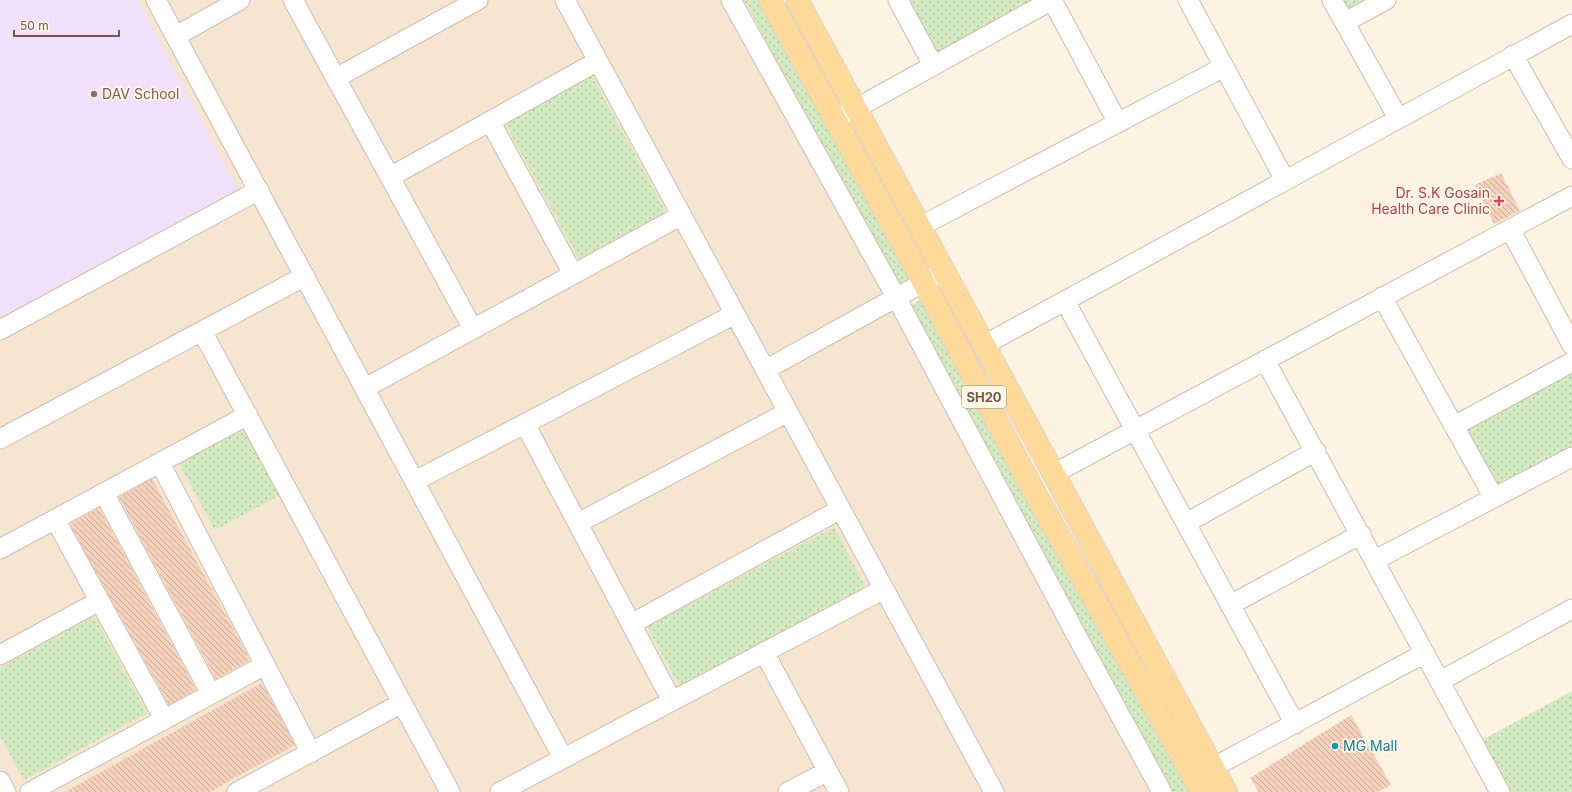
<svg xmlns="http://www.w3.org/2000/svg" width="1572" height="792" viewBox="0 0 1572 792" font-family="Inter,sans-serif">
	<defs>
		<pattern id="park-dots" width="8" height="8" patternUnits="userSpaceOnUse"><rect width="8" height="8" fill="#d2ebc1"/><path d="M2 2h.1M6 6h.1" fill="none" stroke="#afc19f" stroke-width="1.8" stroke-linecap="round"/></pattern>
		<pattern id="building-back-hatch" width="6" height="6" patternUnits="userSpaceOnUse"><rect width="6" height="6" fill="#f3d1ba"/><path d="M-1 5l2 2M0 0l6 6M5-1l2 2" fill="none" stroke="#c9ad99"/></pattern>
	</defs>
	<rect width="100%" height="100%" fill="#fdf3e3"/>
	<path fill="#f5e5d1" d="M0,0H727L1155,792H0Z"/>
	<path fill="#f0e0f9" d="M0,0H138L238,189L0,317Z"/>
	<path fill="url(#park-dots)" d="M744,0H765L913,277L897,285Z
		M910,0H1035L936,53L908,1Z
		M1344,0H1368L1349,10Z
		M592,76L666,212L579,259L505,124Z
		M924,298L1191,792H1170L907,307Z
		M1572,372V448L1497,490L1465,431Z
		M243,425L280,495L215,530L177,460Z
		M834,527L866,588L680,687L647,627Z
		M94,616L147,713L24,780L0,736V668Z
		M1572,691V792H1510L1482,740Z"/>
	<path fill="url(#building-back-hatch)" d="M1501,173L1520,211L1494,224L1475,185Z
		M152,479L250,660L216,679L119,497Z
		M99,508L196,690L169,705L70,524Z
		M262,683L295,745L231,780L210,792H65Z
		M1351,715L1391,785L1378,792H1259L1250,778Z"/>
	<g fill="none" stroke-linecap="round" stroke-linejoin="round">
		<defs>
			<path id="minor" d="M156,0L563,758
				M293,0L473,329
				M565,0L994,792
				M731,0L896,297L1080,642L1162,792
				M898,0L933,65
				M1052,0L1118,123
				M1188,0L1285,180
				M1332,0L1398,118
				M1345,22L1386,0
				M176,36L240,0
				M1513,55L1572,159
				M336,78L478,0
				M835,120L1052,0
				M490,121L573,274
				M390,177L598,61
				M919,227L1224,67
				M1510,229L1572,345
				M1382,297L1494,498
				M1065,301L1295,724
				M0,330L259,190
				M202,331L450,792
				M984,345L1572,24
				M1265,360L1500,792
				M765,370L937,275
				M365,388L682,215
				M525,424L672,701
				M1454,426L1572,362
				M0,439L305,276
				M160,463L311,753
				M1053,474L1572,196
				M415,481L735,314
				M104,493L211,694
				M55,519L164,719
				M578,523L788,412
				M1186,523L1316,451
				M0,549L248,415
				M1375,560L1572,457
				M1230,605L1361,534
				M631,624L841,509
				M764,652L839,792
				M0,655L99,601
				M1440,681L1572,609
				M1212,768L1425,653
				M0,781L6,792
				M30,792L265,665
				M237,792L402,703
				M500,792L884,589
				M788,792L828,771"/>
			<path id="major" d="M770,0L924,283L1031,486L1202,792
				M797,0L1226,792"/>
		</defs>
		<use href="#minor" stroke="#d0bdac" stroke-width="21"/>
		<use href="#major" stroke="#dbd4cf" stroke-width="24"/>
		<use href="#minor" stroke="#fff" stroke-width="19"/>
		<use href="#major" stroke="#fdd99a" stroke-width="22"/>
	</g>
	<circle fill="#8d6e63" stroke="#fff7ea" stroke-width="1.5" cx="94" cy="94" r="4"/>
	<path fill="#e0444e" stroke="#fff7ea" stroke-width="1.5" d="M1497 195h4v4h4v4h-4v4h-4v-4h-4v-4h4z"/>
	<circle fill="#0f9aa8" stroke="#fff7ea" stroke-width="1.5" cx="1335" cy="746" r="4"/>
	<g text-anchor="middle" stroke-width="3.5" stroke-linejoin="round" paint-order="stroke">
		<rect fill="#fff7ea" stroke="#9f8879" stroke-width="1" x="962" y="386" width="44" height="22" rx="3"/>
		<g font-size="13" font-weight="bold" fill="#765948">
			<text x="984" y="402">SH20</text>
		</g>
		<g font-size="14" fill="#785e54" stroke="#fff7ea" text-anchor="start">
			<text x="102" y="99">DAV School</text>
		</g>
		<g font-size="14" fill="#be3a42" stroke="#fff7ea" text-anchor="end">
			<text x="1490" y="198">Dr. S.K Gosain<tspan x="1490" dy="16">Health Care Clinic</tspan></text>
		</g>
		<g font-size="14" fill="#0d838f" stroke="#fff7ea" text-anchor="start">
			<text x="1343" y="751">MG Mall</text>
		</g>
	</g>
	<path d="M14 30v6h105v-6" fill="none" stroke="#765948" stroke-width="2"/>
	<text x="20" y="30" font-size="12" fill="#765948" stroke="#fff7ea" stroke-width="3" paint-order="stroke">50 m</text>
</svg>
